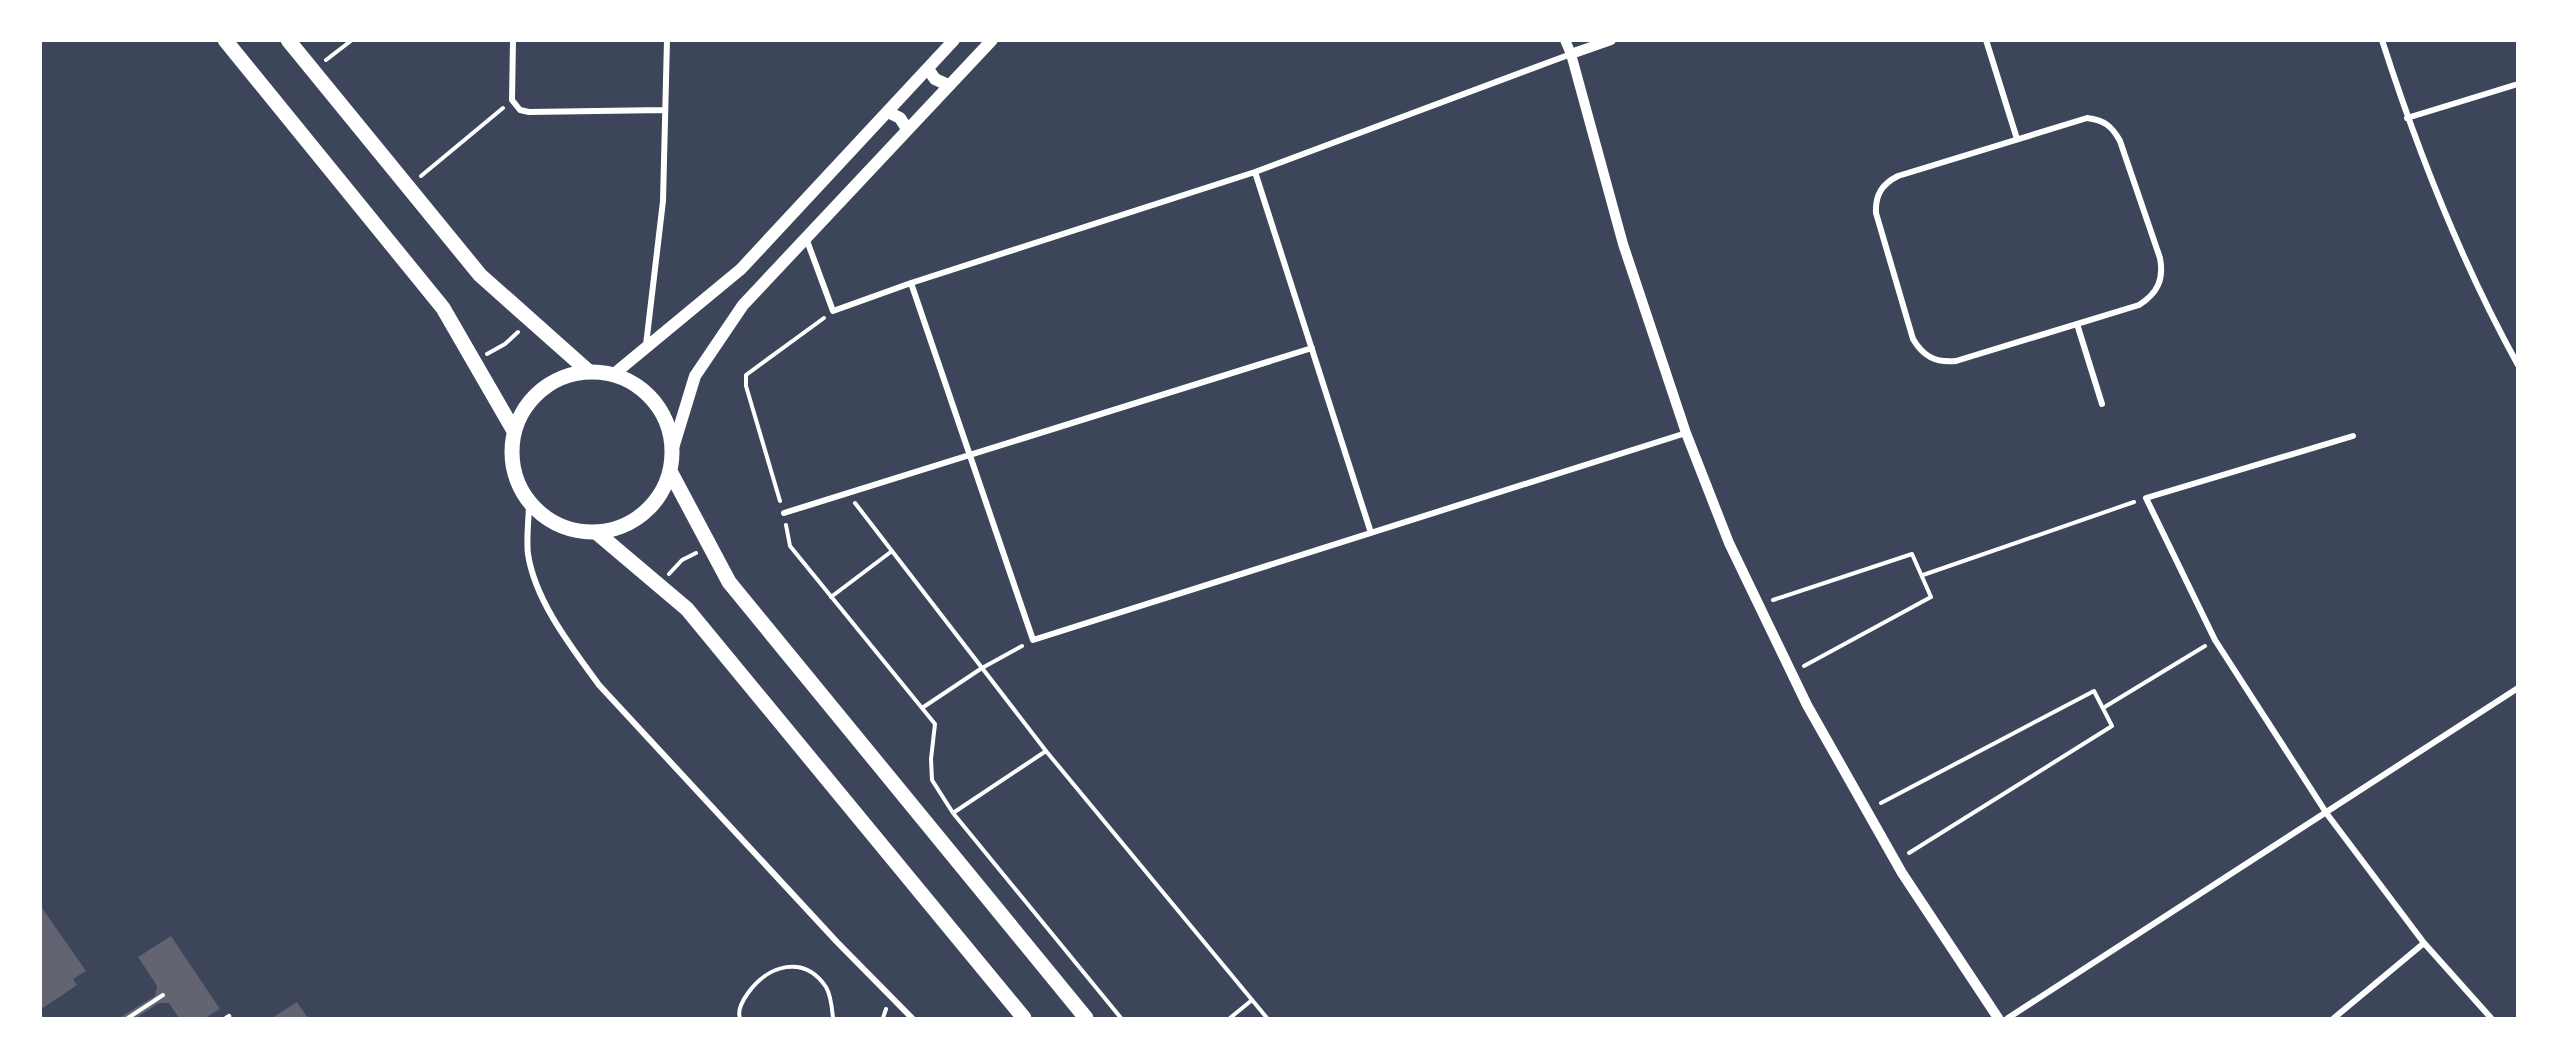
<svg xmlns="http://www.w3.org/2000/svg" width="2558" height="1059" viewBox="0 0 2558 1059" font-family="'DejaVu Sans',sans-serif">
	<rect width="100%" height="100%" fill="#2d3142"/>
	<path fill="#3c4559" d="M40,41H2517V1018H41Z"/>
	<path fill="#626471" d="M40,905L86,971L73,979L77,985L40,1010Z
		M171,936L220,1009L205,1018H179L169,1003H159L136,1018H119L155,996L157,986L138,957Z
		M297,1002L308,1018H272Z"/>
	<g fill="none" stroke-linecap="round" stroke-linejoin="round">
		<path stroke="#fff" stroke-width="4" d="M326,60L352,40
			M421,176L503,108
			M487,354L505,344L518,332
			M780,501L746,386V375L824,318
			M855,503L1046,751L953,813
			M786,525L790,546L935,724L931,759L932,780L953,813L1121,1018
			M669,574L682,560L696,553
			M1923,575L2134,502
			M831,597L892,551
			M1773,600L1912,554L1931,597L1804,666
			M922,708L982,668L1022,646
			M2103,708L2205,646
			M1046,751L1267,1018
			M1881,803L2094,691L2112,726L1909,853
			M128,1018L163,995
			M740,1018C737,1010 743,1000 748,993C768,965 804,954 826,987C831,995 832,1008 833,1018
			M883,1018L886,1009
			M1230,1018L1252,1000"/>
		<path stroke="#fff" stroke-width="4.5" d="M226,1018L229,1016"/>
		<path stroke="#fff" stroke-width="6" d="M513,40L512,100L520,110L529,112L665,110
			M1986,40L2017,139
			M2382,40C2418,152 2461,262 2518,365
			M2087,118C2104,120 2112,126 2120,141L2160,258C2164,279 2158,293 2139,305L1956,361C1935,363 1923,356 1913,339L1876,213C1875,195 1882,184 1898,176Z
			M2407,118L2518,84
			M1255,172L1371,533
			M806,238L833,311L911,283L1255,172L1571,54
			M911,283L1033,640L1686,433
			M2077,324L2102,404
			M646,345L663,201L667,40
			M2353,436L2146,498L2215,640L2327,814L2424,943L2491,1018
			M529,503C529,519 526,538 528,554C535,601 572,648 599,685L837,942L912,1018
			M784,513L1312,348
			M2008,1018L2518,688
			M2334,1018L2424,943"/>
		<path stroke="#fff" stroke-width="10" d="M1565,40L1571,54L1623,244L1686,433L1729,543L1807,705L1902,873L1998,1018
			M1571,54L1611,40"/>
		<path stroke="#fff" stroke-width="12" d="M928,69L935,79L948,85
			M888,112L900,118L907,129
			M614,374L741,269L954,40
			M673,448L695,376L743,305L992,40"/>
		<path stroke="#fff" stroke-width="15" d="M225,40L443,308L514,431
			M288,40L480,275L588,371
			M512 452a80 80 0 1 1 160 0a80 80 0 1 1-160 0Z
			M671,473L729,582L1086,1018
			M596,532L687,609L1024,1018"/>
	</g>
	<rect width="2558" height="1059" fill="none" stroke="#ffffff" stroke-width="84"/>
</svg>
